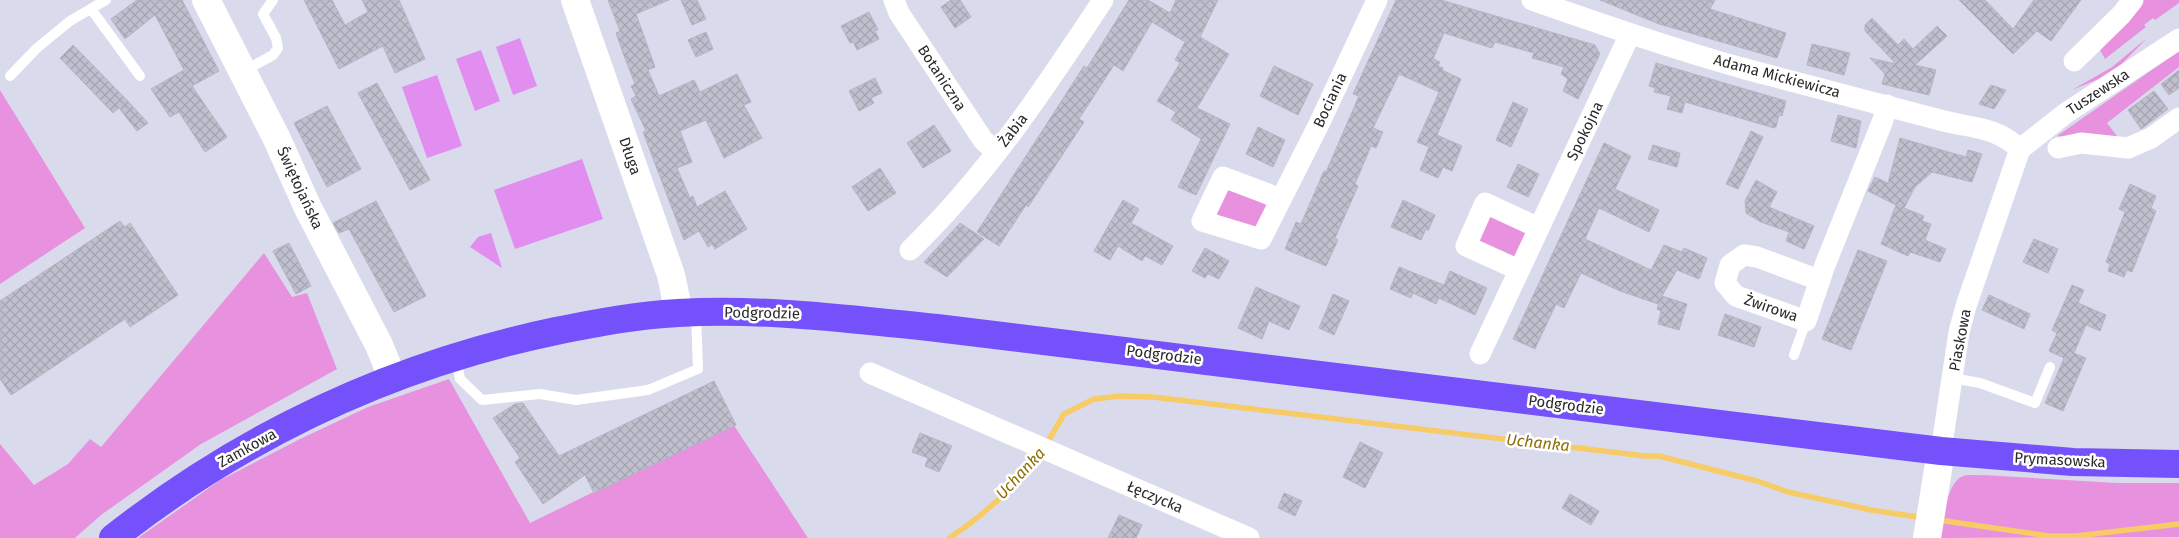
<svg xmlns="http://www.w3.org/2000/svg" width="2179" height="538" viewBox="0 0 2179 538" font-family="'Fira Sans',sans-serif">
	<defs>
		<pattern id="building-cross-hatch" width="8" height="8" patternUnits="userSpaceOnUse" patternTransform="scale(1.25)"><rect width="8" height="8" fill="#bfbfce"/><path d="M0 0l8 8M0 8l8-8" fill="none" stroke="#a4a4b1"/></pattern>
	</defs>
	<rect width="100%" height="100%" fill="#dadaed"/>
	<path fill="#e892df" d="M2142,0H2179V3L2155,20L2153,18L2144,25L2146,27L2105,59L2099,48Z
		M2147,38L2113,73L2072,90L2112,67Z
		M2179,51V67L2107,123L2123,144L2057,136Z
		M0,90L85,228L0,284Z
		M1232,188L1265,204L1267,208L1257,227L1219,218L1216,212L1227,190Z
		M1486,212L1529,228L1519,259L1478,244Z
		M264,253L292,297L307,293L337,369L201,444L101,515L75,538H0V444L34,485L68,464L90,439L101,447Z
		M449,379L530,523L733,424L808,538H138L219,481L300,439L368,407Z
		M1983,475L2117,483H2179V537L1940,538C1943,522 1946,483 1963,476C1969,474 1977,476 1983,475Z"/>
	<path fill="#e28df0" d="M520,38L537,86L513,95L496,47Z
		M481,50L500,101L475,111L456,59Z
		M437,75L462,146L427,158L402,87Z
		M582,159L603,219L515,249L494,190Z
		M491,233L502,268L470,247L478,237Z"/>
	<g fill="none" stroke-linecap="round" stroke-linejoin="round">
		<path stroke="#f7cb65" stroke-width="5.5" d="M1046,445L1064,414L1094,399L1120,396L1153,397L1645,456H1659L1757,481L1788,492L1871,510L1924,518
			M1938,520L2049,536H2076L2179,524
			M949,538C978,520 1022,481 1041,453"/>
	</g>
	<path fill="url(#building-cross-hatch)" stroke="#b5b4c8" d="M137,0H182L219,71L192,86L227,137L205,152L179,112L170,117L151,89L184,70L155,15L125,39L111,19Z
		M304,0H332L345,25L368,12L362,0H399L425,59L395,73L383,46L339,69Z
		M608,0H669L636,14L655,67L648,70L659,96L694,80L700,92L737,74L751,102L744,105L762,138L724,158L706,120L680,131L692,162L677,168L690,198L693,196L697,207L725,191L747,229L715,249L712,244L708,247L699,231L684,240L643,132L646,131L631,99L636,96L631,86L635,84L623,53L616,33L620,31Z
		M681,0H697L706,19L692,25Z
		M951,0H960L971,17L955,28L941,7Z
		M1129,0H1148L1170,13L1176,0H1218L1200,37L1229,54L1197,108L1230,124L1196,195L1178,187L1201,139L1171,120L1176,112L1157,101L1180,63L1175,60L1185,42L1152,22L1123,71L1114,65L1079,119L1084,122L1028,207L1026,205L999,246L977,232L1084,66L1087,68Z
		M1396,0H1441L1595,45L1600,54L1578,99L1563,91L1568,79L1561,74L1564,67L1532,58L1534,53L1495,42L1492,48L1444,33L1433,59L1440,62L1438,66L1443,68L1442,70L1461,79L1437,135L1462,146L1452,171L1443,167L1438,178L1420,170L1429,147L1417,142L1439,92L1399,74L1373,128L1383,132L1376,148L1371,146L1355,184L1358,186L1335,238L1338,240L1326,266L1285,249L1296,222L1301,224L1324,171L1326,172L1359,96L1353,94Z
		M1600,0H1715L1710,9L1786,33L1777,58L1659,24Z
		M1959,0H1985L2013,29L2034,0H2081L2051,41L2037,31L2013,54Z
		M869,12L878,30L875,31L879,39L857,50L853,42L850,43L841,26Z
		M1872,18L1898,45L1904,39L1913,49L1937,26L1947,36L1915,65L1936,70L1929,95L1882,84L1885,74L1870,58L1896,64L1865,31V25Z
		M706,32L713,49L696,57L688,40Z
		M1812,44L1850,53L1844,75L1807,65Z
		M73,45L127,100L148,123L137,131L119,108L113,113L60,58Z
		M1656,63L1786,101L1782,116L1779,115L1776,127L1774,128L1685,102L1682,113L1667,109L1671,96L1654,92L1655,88L1649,86Z
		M1274,66L1313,84L1298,115L1260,96Z
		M2179,70V88L2169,95L2161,84Z
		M875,78L882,93L871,98L874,103L859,111L849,91Z
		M377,83L430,180L410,190L358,93Z
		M1991,85L2006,90L1994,109L1979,104Z
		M2154,91L2168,109L2141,129L2128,110Z
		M1513,102L1528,109L1511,147L1496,140Z
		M327,106L361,169L327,187L294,123Z
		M1838,115L1861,121L1856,148L1831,141Z
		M934,125L951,151L923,168L907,143Z
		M1258,127L1285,140L1273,167L1246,154Z
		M1751,131L1763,137L1738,189L1726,184Z
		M1900,138L1966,157L1968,150L1982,154L1972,182L1932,172L1915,187L1904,208L1924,216L1922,221L1931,224L1925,240L1946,249L1940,262L1910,252L1908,256L1881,244L1896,205L1868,191L1875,177L1888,183Z
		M1604,143L1631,156L1615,189L1659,210L1649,232L1599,208L1585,239L1651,270L1664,245L1682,252L1684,248L1707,258L1699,279L1677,270L1662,296L1687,304L1679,330L1658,324L1661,311L1657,309L1659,302L1658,304L1620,291L1581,273L1564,308L1556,304L1535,349L1513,339Z
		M1653,145L1680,153L1677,167L1648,159Z
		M1518,164L1539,174L1528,197L1507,187Z
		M880,168L896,193L868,211L852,187Z
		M1756,180L1777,192L1769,207L1814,226L1804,249L1786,241L1789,232L1761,222L1746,213L1745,201Z
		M2130,184L2156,196L2151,208L2156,211L2132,272L2127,270L2124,277L2108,271L2110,264L2106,262L2125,212L2119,209Z
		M1123,200L1139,209L1131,223L1173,246L1162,265L1145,256L1142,261L1118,246L1110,260L1094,251Z
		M1403,200L1435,215L1428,231L1426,229L1421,240L1391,227Z
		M376,201L426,296L394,312L349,229L339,233L333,223Z
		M120,221L125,227L130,223L178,295L130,327L125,319L11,395L0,379V301Z
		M960,223L984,239L947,277L924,262Z
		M2034,239L2058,249L2048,273L2023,262Z
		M289,243L311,286L296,294L273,251Z
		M1205,248L1229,261L1219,279L1208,274L1205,278L1192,271Z
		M1858,250L1887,261L1851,350L1822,339Z
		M1399,267L1444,285L1450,271L1487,288L1475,315L1439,298L1436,304L1413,293L1411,298L1390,289Z
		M2072,285L2084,290L2078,303L2106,315L2100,331L2086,325L2074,353L2086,358L2063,411L2045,403L2064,358L2049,351L2057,333L2052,330Z
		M1256,287L1300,306L1289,330L1269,321L1262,339L1238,328Z
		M1333,294L1349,301L1334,335L1319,328Z
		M1989,295L2030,314L2024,329L1982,310Z
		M1725,314L1761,327L1754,347L1718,335Z
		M714,381L736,425L594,493L585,475L543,504L515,462L520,458L493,418L515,404L523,403L559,456Z
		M920,433L952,446L939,472L925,466L928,458L912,452Z
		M1360,442L1383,453L1365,488L1343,477Z
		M1284,493L1302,501L1295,516L1278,508Z
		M1570,494L1599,511L1591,525L1562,508Z
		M1119,515L1142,525L1136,538H1108Z"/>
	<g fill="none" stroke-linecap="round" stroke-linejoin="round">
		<path stroke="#fff" stroke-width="10" d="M91,9L140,76
			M244,71L273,55L278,48L276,38L263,14L273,0
			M10,76L37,48L70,21L106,0
			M1794,355L1806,321
			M456,358L460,379L482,400L540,394L576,400L648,390L698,369L696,314
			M1952,378L1980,383L2035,403L2050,367"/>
		<path stroke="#fff" stroke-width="21" d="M894,0L899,13L983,140L996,152
			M1532,0C1604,25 1676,50 1749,70C1812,87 1876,103 1940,120C1973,129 1993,125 2020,149
			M2074,61L2121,15L2133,0
			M2058,148L2081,143L2128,148L2151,138L2179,118
			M1281,199L1223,177L1202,221L1261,239L1319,124L1377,0
			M910,250C986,177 1045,88 1103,0
			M1519,270L1466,246L1485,203L1539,228
			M1819,280L1757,257L1744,255L1730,265L1725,283L1736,296L1806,321L1825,265L1883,120L1887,105
			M1480,354L1630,34
			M870,373L1249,538
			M1941,451L1959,332L1966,306L2020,149L2066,113L2179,39"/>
		<path stroke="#fff" stroke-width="28" d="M206,0L276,137L308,208L379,345L392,377
			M575,0L671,275L679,313
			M1927,538L1941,451"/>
		<path stroke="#7451fa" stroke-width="28" d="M113,538C244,435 393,365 556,331C596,323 637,315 678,313C765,308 850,319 937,328L1941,451L2073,462L2179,464"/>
	</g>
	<g text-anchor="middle" stroke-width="5" stroke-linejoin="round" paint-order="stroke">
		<g font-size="15" fill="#292929" stroke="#fff">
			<text transform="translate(1777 76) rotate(15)" y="5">Adama Mickiewicza</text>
			<text transform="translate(942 78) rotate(57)" y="5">Botaniczna</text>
			<text transform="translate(2098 92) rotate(-33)" y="5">Tuszewska</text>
			<text transform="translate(1330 100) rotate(-65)" y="5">Bociania</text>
			<text transform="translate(1013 130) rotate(-52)" y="5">Żabia</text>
			<text transform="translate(1585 131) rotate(-64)" y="5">Spokojna</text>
			<text transform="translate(630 156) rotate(71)" y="5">Długa</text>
			<text transform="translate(300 188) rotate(65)" y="5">Świętojańska</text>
			<text transform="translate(1771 308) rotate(19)" y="5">Żwirowa</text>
			<text transform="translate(762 313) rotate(1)" y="5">Podgrodzie</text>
			<text transform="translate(1960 340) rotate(-79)" y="5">Piaskowa</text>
			<text transform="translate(1164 355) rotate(7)" y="5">Podgrodzie</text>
			<text transform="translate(1566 405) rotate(7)" y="5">Podgrodzie</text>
			<text transform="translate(247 448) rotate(-29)" y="5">Zamkowa</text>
			<text transform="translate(2060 460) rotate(3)" y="5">Prymasowska</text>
			<text transform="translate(1155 497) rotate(23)" y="5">Łęczycka</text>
		</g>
		<g font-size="16" font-style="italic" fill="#8d6f06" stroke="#fff">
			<text transform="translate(1538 442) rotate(6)" y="6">Uchanka</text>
			<text transform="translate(1020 473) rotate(-47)" y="6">Uchanka</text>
		</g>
	</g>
</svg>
